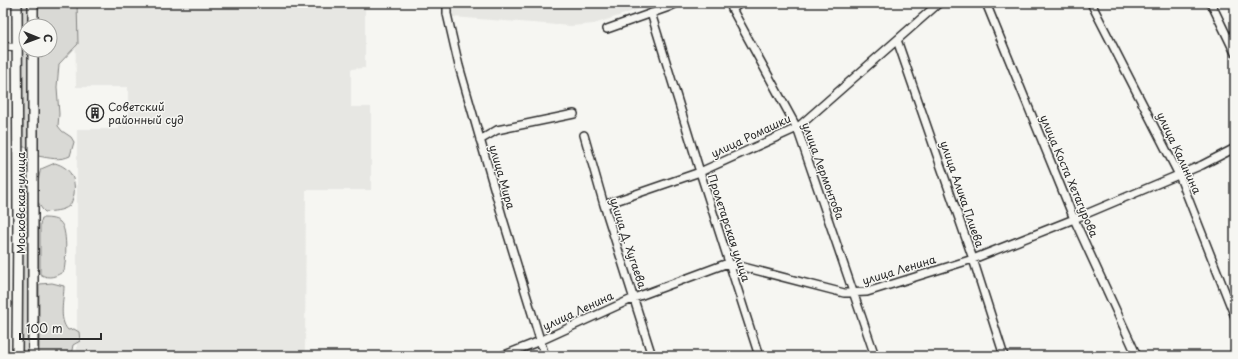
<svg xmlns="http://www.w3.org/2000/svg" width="1238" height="359" viewBox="0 0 1238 359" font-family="'Playpen Sans',sans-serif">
	<rect width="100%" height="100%" fill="#f6f6f2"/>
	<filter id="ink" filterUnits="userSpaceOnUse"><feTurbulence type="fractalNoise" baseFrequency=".025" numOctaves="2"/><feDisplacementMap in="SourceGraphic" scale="8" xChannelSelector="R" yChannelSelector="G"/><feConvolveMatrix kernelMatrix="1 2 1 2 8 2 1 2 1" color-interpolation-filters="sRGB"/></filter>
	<g filter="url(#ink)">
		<path fill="#e7e7e3" d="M75,3H365V68L351,69V86H259H351V107H371V190H306L305,356H77V129H119V120L128,119V87H76Z
			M451,3H658L594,24L571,26L452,17Z"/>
		<path fill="#d9d9d5" stroke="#828280" d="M20,3H30V26H26V50H30V147H20Z
			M38,3H77L78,44L59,64L57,87L59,114L58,126L62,131L71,137L74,142L70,156C60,161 49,158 38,156V50H50V26H38Z
			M21,161H28L29,356H22Z
			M55,163C71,168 76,179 74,194C73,198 72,203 69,206C63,211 53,211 45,212C33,202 37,182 41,169Z
			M42,218C47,218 55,218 60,222C68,229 66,260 64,271C57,276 49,280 40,274V224Z
			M52,283L64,286C64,300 58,319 68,330L74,329L79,332L80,341L73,345L71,355L74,356L81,353L87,356H39V286L40,284Z"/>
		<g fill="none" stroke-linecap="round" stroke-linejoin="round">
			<defs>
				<path id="minor" d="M447,3V14L459,66L503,219L545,356
					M730,3L732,9L797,128L875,356
					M986,3L1074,219L1137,356
					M1091,3L1179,175L1235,317
					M1211,3L1235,53
					M732,9L741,3
					M651,13L700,172L759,356
					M607,29L669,7L677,3
					M897,40L973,259L1004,356
					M3,46L17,48
					M584,135L604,205L652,356
					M480,140L497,130L574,114
					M604,205L700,172L797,128L939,3
					M502,356L540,341L634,298L728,263L844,293L867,292L973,259L1074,219L1202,165L1235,148"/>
				<path id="major" d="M17,3L18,218L17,356
					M33,3V26
					M33,50V356"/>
			</defs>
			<use href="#minor" stroke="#2b2b2b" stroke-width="10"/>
			<use href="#major" stroke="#2b2b2b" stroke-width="12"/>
			<use href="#minor" stroke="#f6f6f2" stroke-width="7"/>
			<use href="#major" stroke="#f6f6f2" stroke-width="9"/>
		</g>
	</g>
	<defs>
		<symbol id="building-ring" viewBox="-11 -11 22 22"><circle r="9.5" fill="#f6f6f2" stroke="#2b2b2b" stroke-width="1.5"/><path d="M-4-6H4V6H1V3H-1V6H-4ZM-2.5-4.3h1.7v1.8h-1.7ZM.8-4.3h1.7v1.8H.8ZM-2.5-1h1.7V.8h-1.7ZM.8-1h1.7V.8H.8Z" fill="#2b2b2b"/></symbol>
	</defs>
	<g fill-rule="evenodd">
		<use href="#building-ring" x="85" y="103" width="20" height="20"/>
	</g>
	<g text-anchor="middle" stroke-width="3" stroke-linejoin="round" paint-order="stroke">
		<g font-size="11" fill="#2b2b2b" stroke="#f6f6f2" text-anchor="start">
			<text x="108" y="111">Советский<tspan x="108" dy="13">районный суд</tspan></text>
		</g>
		<g font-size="11" fill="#2b2b2b" stroke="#f6f6f2">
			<text transform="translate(751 136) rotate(-25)" y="4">улица Ромашки</text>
			<text transform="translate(1179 153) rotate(65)" y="4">улица Калинина</text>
			<text transform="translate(823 171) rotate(70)" y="4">улица Лермонтова</text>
			<text transform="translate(1069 176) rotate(67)" y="4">улица Коста Хетагурова</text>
			<text transform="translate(502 177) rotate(74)" y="4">улица Мира</text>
			<text transform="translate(962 194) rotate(71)" y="4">улица Алика Плиева</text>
			<text transform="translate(21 203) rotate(-90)" y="4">Московская улица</text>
			<text transform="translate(729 228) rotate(72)" y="4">Пролетарская улица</text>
			<text transform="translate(628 243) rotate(72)" y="4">улица Д. Хугаева</text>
			<text transform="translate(899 270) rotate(-17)" y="4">улица Ленина</text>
			<text transform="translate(578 311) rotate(-25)" y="4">улица Ленина</text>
		</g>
	</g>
	<rect width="1238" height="359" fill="none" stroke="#f6f6f2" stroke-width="16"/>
	<rect x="8" y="8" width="1222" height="343" fill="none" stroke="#2b2b2b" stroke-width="1.5" filter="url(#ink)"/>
	<g transform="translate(38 38) rotate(91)"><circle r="19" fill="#f6f6f2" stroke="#a5a5a2"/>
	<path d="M0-3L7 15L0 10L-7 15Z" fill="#2b2b2b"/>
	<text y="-6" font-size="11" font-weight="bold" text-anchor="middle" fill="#2b2b2b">С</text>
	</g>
	<path d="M20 333v6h81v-6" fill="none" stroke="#2b2b2b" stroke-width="2"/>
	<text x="26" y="333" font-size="12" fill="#2b2b2b" stroke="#f6f6f2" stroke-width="3" paint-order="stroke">100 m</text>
</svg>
